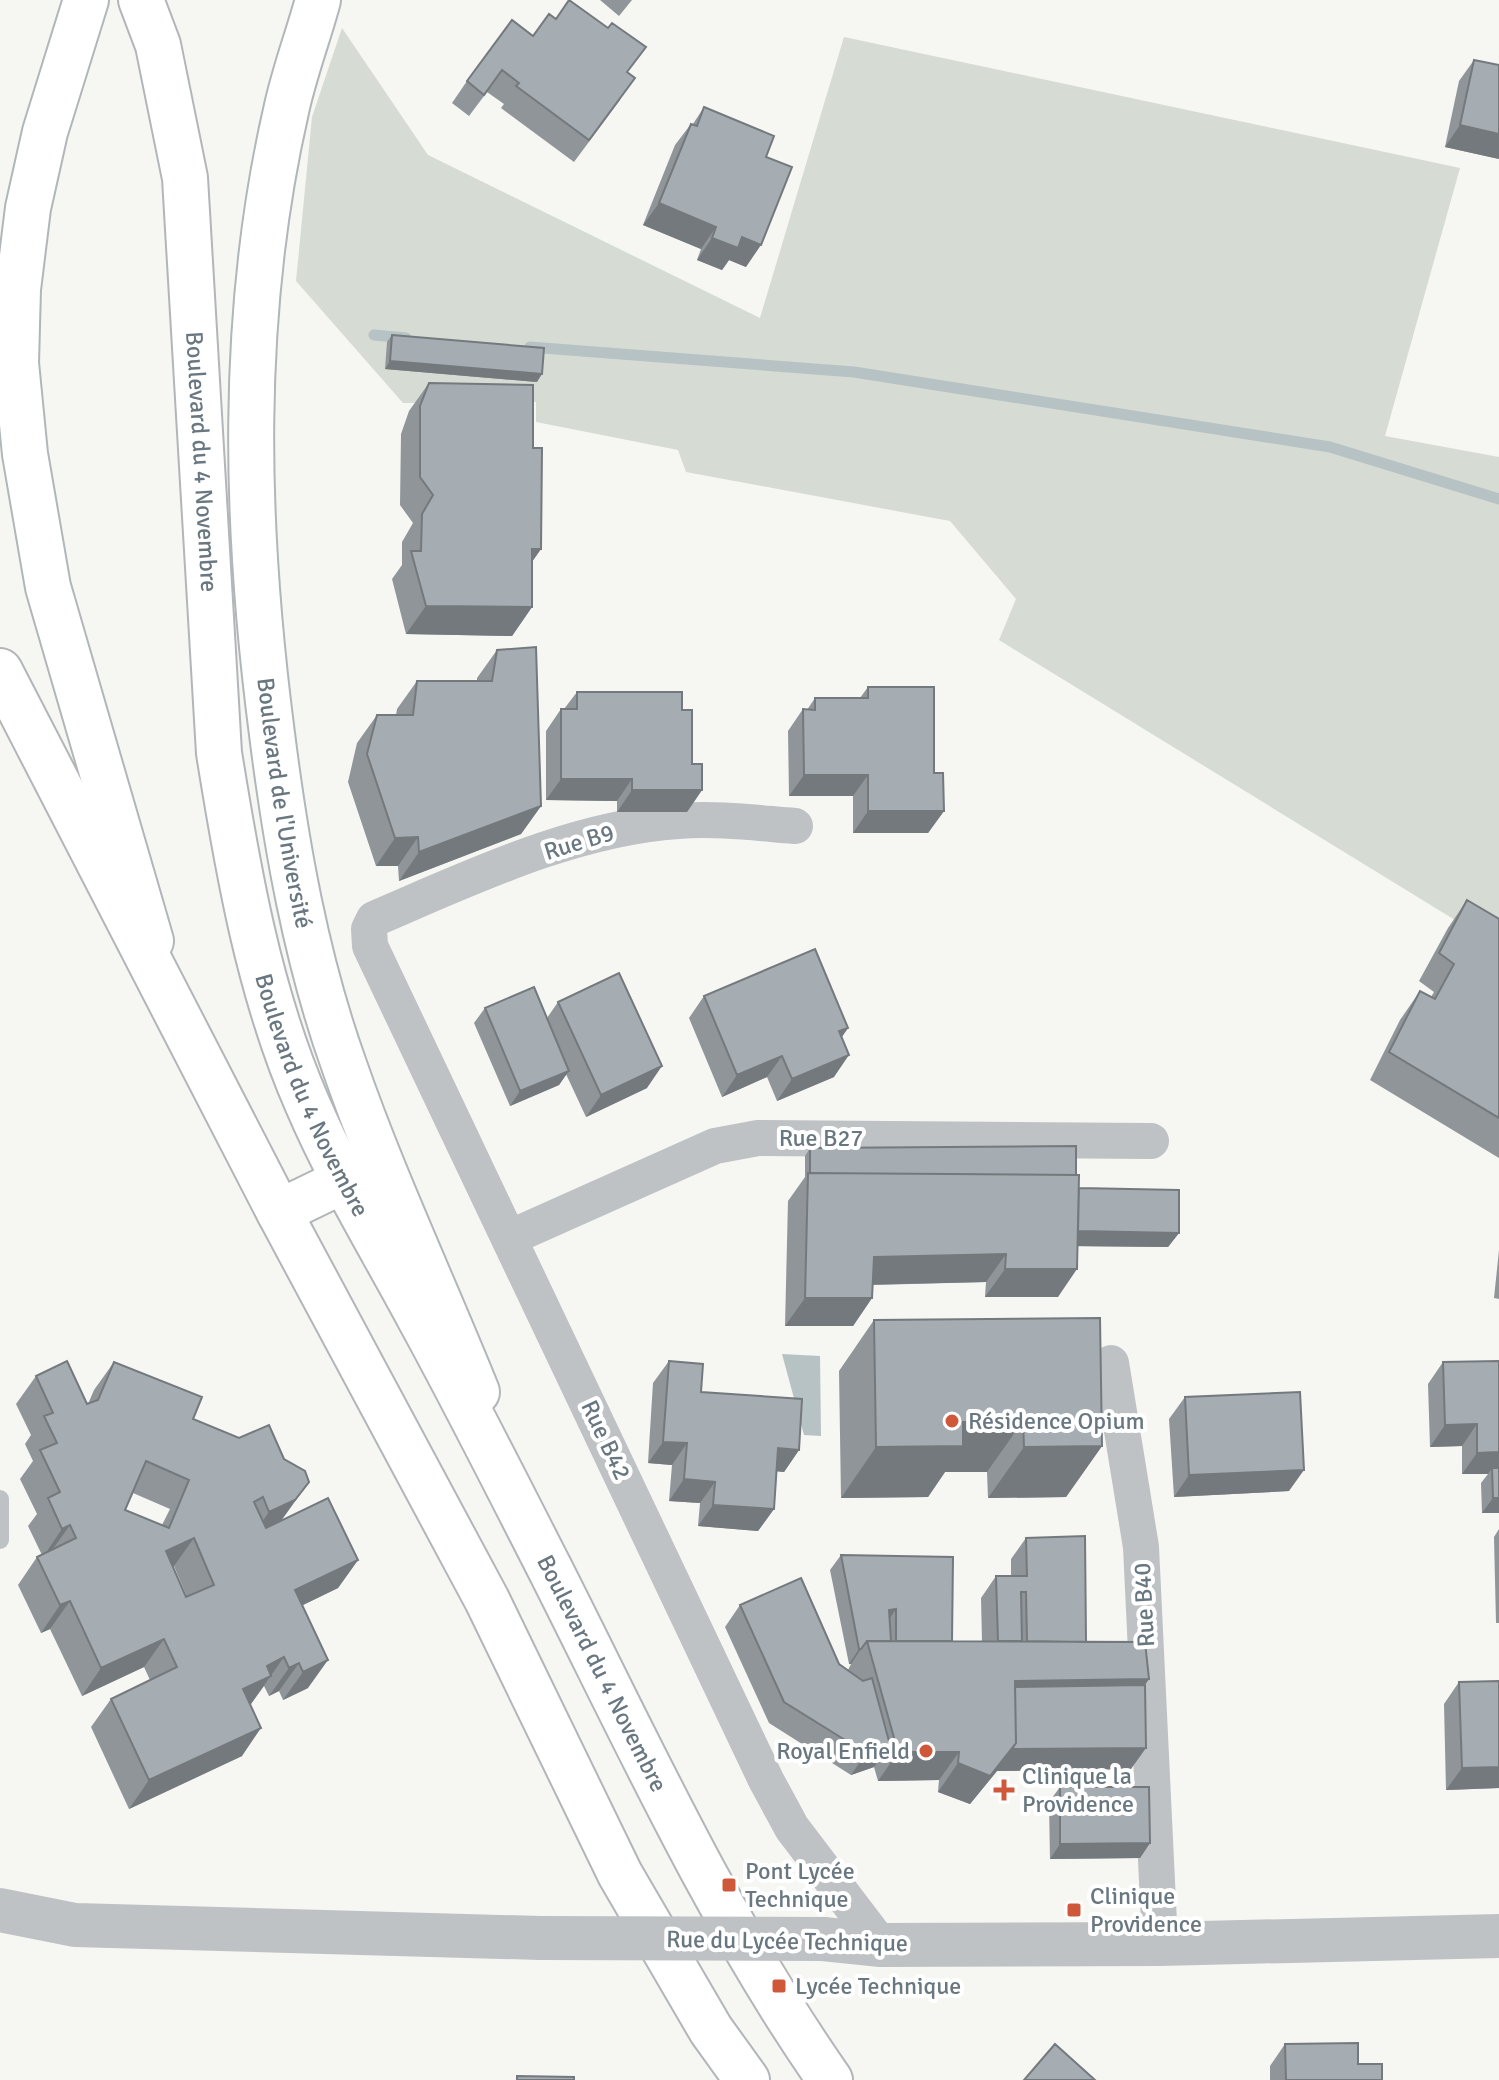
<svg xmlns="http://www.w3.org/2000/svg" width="1499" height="2080" viewBox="0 0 1499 2080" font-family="Signika,sans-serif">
	<rect width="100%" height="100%" fill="#f6f6f3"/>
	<path fill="#d6dbd3" d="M342,28L428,155L760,318L844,37L1460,168L1385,436L1499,457V947L999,640L1016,599L950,521L686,472L678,450L536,422V402L403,403L296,281L312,117Z"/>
	<path fill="#b7c2c5" d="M782,1354L820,1356L821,1436L804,1435Z"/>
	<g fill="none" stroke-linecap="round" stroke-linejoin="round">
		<path stroke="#b7c2c5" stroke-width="11" d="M374,335L406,338
			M530,347L854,372L1330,447L1499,499"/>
		<defs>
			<g id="secondary">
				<path d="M86,0L45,132L28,208L18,289L16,363L25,454L48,587L151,941"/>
				<path id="s1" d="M318,0C308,37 294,73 286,111C239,316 245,527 272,734C286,845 306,959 344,1065C382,1175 433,1283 477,1392"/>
			</g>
			<g id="primary">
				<path id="s2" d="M141,0L158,45L185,178L219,753C238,871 259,993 307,1103C339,1178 382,1248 420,1319C465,1401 507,1485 550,1569C638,1743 718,1920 830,2080"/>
				<path d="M0,671L279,1212L487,1600L620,1874L711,2030L747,2080"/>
				<path d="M279,1212L345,1180"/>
			</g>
		</defs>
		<use href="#secondary" stroke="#b1b6b9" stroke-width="48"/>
		<use href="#primary" stroke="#b2b6b9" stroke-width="48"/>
		<path stroke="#bec2c5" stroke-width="18" d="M0,1499V1540"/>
		<path stroke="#bec2c5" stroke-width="36" d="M795,826C756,823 717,818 678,821C573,828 470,878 374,919L369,929L370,946L766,1780L792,1828L881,1945
			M511,1237L715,1146L758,1138L1151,1141
			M1111,1363L1141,1547L1160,1944"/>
		<path stroke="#bec2c5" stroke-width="44" d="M0,1910L75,1925L541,1938
			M823,1939L881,1945L1160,1944L1499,1936"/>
		<use href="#secondary" stroke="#fff" stroke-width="44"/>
		<use href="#primary" stroke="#fff" stroke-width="44"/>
		<path stroke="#bec2c5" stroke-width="44" d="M541,1938L823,1939"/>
	</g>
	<path fill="#8f9599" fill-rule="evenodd" d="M600,0H632L619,16Z
		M533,36L628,73L620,100L574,162L501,108L504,104L487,92L469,116L452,103L467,81Z
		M1474,60L1499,65V159L1445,147L1459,81Z
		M704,107L766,157L746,267L729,260L722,270L697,260L701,249L643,225L675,145L691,124H693Z
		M392,335L537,382L385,369L387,342Z
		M429,383L533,448L541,549L532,562V607L512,636L406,634L392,579L402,565V542L413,523L400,505L401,434L409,411Z
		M497,650L541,806L521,834L399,881L398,866H376L348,782L357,743L377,715H396L397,709L417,681H477V678Z
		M868,687L934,773L944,811L928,833H853V796H789L788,731L803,709L807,710L815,698H860Z
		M577,692L682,710L692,764L702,790L687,812H617V801L546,800V731L561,709H564Z
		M1467,900L1499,919V1158L1370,1080L1400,1020L1420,991L1431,997L1434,992L1419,981L1448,928Z
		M704,996L848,1028L842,1037L834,1077L777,1101L767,1077L722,1097L689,1018Z
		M558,1002L647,1088L586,1117L566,1074L559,1085L510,1106L474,1023L485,1008L547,1018Z
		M810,1148L1076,1175L1079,1188L1179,1233L1168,1247L1078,1246L1058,1297H985L986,1282L873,1285L872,1298L853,1326H785L788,1201L805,1177V1156Z
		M1499,1250V1299L1494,1298Z
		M874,1320L1102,1446L1066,1497L988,1498L987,1472H945L928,1497L841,1498L839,1371Z
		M669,1361L701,1392L799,1450L784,1472L776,1471L774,1509L758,1531L698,1526L700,1503L669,1501L672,1465L648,1463L653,1383Z
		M1499,1361V1513H1482L1481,1483L1488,1474H1462V1446L1430,1447L1428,1384L1443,1362Z
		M114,1362L193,1419L239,1438L281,1521L358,1560L338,1588L303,1605L308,1688L283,1700L279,1691L269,1696L264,1686L250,1705L242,1756L129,1809L91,1727L111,1699L150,1680L144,1667L82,1696L50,1629L41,1633L18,1585L37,1557L42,1555L28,1526L37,1514L20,1479L33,1461L25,1444L31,1435L16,1404L36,1376L88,1404L94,1390ZM133,1493L170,1509L162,1525L125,1510ZM174,1566L187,1597H186L173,1567Z
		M1185,1397L1289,1491L1174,1497L1169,1419Z
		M1499,1529V1623H1496L1494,1537Z
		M1026,1538L1086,1642L1149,1679L1145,1685L1131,1769L997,1771L970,1804L938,1792L939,1780L878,1781L874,1767L851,1775L769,1723L725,1627L740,1605L848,1670L851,1664H849L830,1570L841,1555L952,1641H982L981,1598L996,1576H1011V1559Z
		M1499,1681V1788L1446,1790L1444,1704L1459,1682Z
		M1060,1787L1150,1843L1140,1858L1050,1859L1049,1802Z
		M1285,2044L1358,2064L1382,2080H1270V2066Z"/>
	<path fill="#74797d" d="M1460,125L1499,134V159L1445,147Z
		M659,203L716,227L701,249L643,225Z
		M742,237L761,245L746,267L729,260L722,270L697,260L712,238Z
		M390,361L542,374L537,382L385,369Z
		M532,549H541L521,577Z
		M426,606L532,607L512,636L406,634Z
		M804,775H868L853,796H789Z
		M561,779H632L617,801L546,800Z
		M632,790H702L687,812H617Z
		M541,806L521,834L399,881L419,852Z
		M868,811H944L928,833H853Z
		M418,837L398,866H376L395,838Z
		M848,1028L833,1049L839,1031Z
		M849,1055L834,1077L777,1101L792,1079Z
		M782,1056L767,1077L722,1097L737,1075Z
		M662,1066L647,1088L586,1117L601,1095Z
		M569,1071L559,1085L510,1106L520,1091Z
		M1069,1231L1179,1233L1168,1247L1059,1246Z
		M1006,1254L986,1282L854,1285L874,1257Z
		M1005,1269H1077L1058,1297H985Z
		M805,1298H872L853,1326H785Z
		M1023,1421L987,1472H945L928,1497L841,1498L876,1447L963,1422Z
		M1477,1424L1462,1446L1430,1447L1445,1425Z
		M663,1442L687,1443L672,1465L648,1463Z
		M1102,1446L1066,1497L988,1498L1024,1447Z
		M778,1448L799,1450L784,1472L763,1470Z
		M1499,1452V1473L1492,1468L1488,1474H1462L1477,1453Z
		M1304,1470L1289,1491L1174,1497L1189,1475Z
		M684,1479L715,1482L700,1503L669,1501Z
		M309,1482L276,1528L250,1540L269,1512Z
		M1493,1498H1499V1513H1482Z
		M713,1505L774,1509L758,1531L698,1526Z
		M70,1525L50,1553L43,1557L62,1529Z
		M194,1538L174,1566L146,1579L166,1551Z
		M358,1560L338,1588L276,1618L295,1590Z
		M70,1601L50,1629L41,1633L60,1605Z
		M896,1609L886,1624L889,1610Z
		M164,1639L144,1667L82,1696L101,1668Z
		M859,1649H861L851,1664H849Z
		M284,1657L251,1704L223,1717L243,1689L267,1666Z
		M328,1660L308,1688L283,1700L303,1672Z
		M299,1663L279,1691L269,1696L289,1668Z
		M1149,1679L1129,1707L1011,1709L1015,1681Z
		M261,1728L242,1756L129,1809L149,1780Z
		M1016,1743L1146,1748L1131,1769L997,1771L970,1804L938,1792L958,1763Z
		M890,1745L874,1767L851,1775L866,1753Z
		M898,1752H959L939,1780L878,1781Z
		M1499,1767V1788L1446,1790L1462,1768Z
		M1150,1843L1140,1858L1050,1859L1060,1844Z"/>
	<path fill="#a6adb2" stroke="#74797d" stroke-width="2" fill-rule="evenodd" d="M569,0L608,28L612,23L646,47L627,72L635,78L589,140L516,86L519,83L502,70L484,95L467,81L512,20L533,36L549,14L556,19Z
		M1474,60L1499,65V134L1460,125Z
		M704,107L774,136L766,157L792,167L761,245L742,237L738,248L712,238L716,227L659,203L691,124L697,126Z
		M392,335L544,348L542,374L390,361Z
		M429,383L533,385V448H542L541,549H532V607L426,606L411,551H421L422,514L433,495L420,477V406Z
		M536,647L541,806L419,852L418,837L395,838L367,754L377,715H413L417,681H492L497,650Z
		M868,687H934V773H943L944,811H868V775H804L803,709L815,710V698H868Z
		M577,692H682V710H692V764H702V790H632V779H561V709H577Z
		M1467,900L1499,919V1118L1389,1052L1420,991L1435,999L1454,964L1439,953Z
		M815,949L848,1028L839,1031L849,1055L792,1079L782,1056L737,1075L704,996Z
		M619,973L662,1066L601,1095L558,1002Z
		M534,987L569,1071L520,1091L485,1008Z
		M1076,1146V1175L810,1173V1148Z
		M808,1173L1079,1175L1077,1269H1005L1006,1254L874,1257L872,1298H805Z
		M1079,1188L1179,1190V1233L1078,1231Z
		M1100,1318L1102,1446L1024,1447L1023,1421L963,1422V1446L876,1447L874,1320Z
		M67,1361L87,1404L98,1400L114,1362L202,1397L193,1419L239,1438L269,1425L284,1459L305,1471L309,1482L295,1500L269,1512L263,1497L254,1502L266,1528L328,1498L358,1560L295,1590L328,1660L303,1672L299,1663L289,1668L284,1657L267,1666L271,1676L243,1689L261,1728L149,1780L111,1699L177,1667L164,1639L101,1668L70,1601L60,1605L37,1557L76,1538L70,1525L62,1529L48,1498L60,1492L40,1450L57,1443L44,1416L53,1413L36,1376ZM146,1461L189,1480L169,1528L125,1510ZM194,1538L214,1585L186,1597L166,1551Z
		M669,1361L703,1364L701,1392L802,1399L799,1450L778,1448L774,1509L713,1505L715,1482L684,1479L687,1443L663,1442Z
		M1499,1361V1452L1477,1453V1424L1445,1425L1443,1362Z
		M1300,1392L1304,1470L1189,1475L1185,1397Z
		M1492,1468H1499V1498H1493Z
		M1085,1536L1086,1642L1027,1641L1026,1592H1021L1022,1641H998L996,1576H1027L1026,1538Z
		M841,1555L953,1557L952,1641H896V1609L889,1610L891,1641H867L861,1649H859Z
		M801,1578L839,1664L863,1681L872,1678L890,1745L866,1753L784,1702L740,1605Z
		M867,1641L1145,1642L1149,1679L1015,1681L1016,1743L990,1776L958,1763L959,1752H898Z
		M1499,1681V1767L1462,1768L1459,1682Z
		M1145,1685L1146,1748L1012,1749L1016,1743L1015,1687Z
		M1060,1787H1149L1150,1843L1060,1844Z
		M1358,2043V2064H1382V2080H1286L1285,2044Z
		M1055,2044L1095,2080H1024Z
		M517,2076L574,2077V2080H517Z"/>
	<g fill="#d0583a" stroke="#fff" stroke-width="3">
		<circle cx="952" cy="1421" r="8"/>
		<circle cx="926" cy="1751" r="8"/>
		<path d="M1000 1778h8v8h8v8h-8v8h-8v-8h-8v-8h8z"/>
		<rect x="721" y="1877" width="16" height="16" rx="4"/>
		<rect x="1066" y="1902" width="16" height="16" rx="4"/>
		<rect x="771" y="1978" width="16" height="16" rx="4"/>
	</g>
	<g text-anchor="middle" stroke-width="8" stroke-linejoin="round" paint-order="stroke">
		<g font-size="24" fill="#697781" stroke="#fff">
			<text dy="8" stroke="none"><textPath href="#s2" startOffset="468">Boulevard du 4 Novembre</textPath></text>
			<text dy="8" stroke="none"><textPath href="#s1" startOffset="812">Boulevard de l'Université</textPath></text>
			<text transform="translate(579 842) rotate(-17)" y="8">Rue B9</text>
			<text dy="8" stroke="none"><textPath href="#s2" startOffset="1116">Boulevard du 4 Novembre</textPath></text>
			<text x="821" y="1146">Rue B27</text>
			<text transform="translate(606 1440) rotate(65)" y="8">Rue B42</text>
			<text transform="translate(1144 1605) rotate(-93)" y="8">Rue B40</text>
			<text dy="8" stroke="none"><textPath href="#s2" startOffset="1764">Boulevard du 4 Novembre</textPath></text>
			<text transform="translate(787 1941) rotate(1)" y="8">Rue du Lycée Technique</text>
		</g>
		<g font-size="24" fill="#697781" stroke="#fff" text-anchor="start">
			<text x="968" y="1429">Résidence Opium</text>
			<text x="910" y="1759" text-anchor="end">Royal Enfield</text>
			<text x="1022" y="1784">Clinique la<tspan x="1022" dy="28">Providence</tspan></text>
			<text x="745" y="1879">Pont Lycée<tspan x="745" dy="28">Technique</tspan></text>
			<text x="1090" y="1904">Clinique<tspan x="1090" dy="28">Providence</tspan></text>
			<text x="795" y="1994">Lycée Technique</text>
		</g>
	</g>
</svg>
